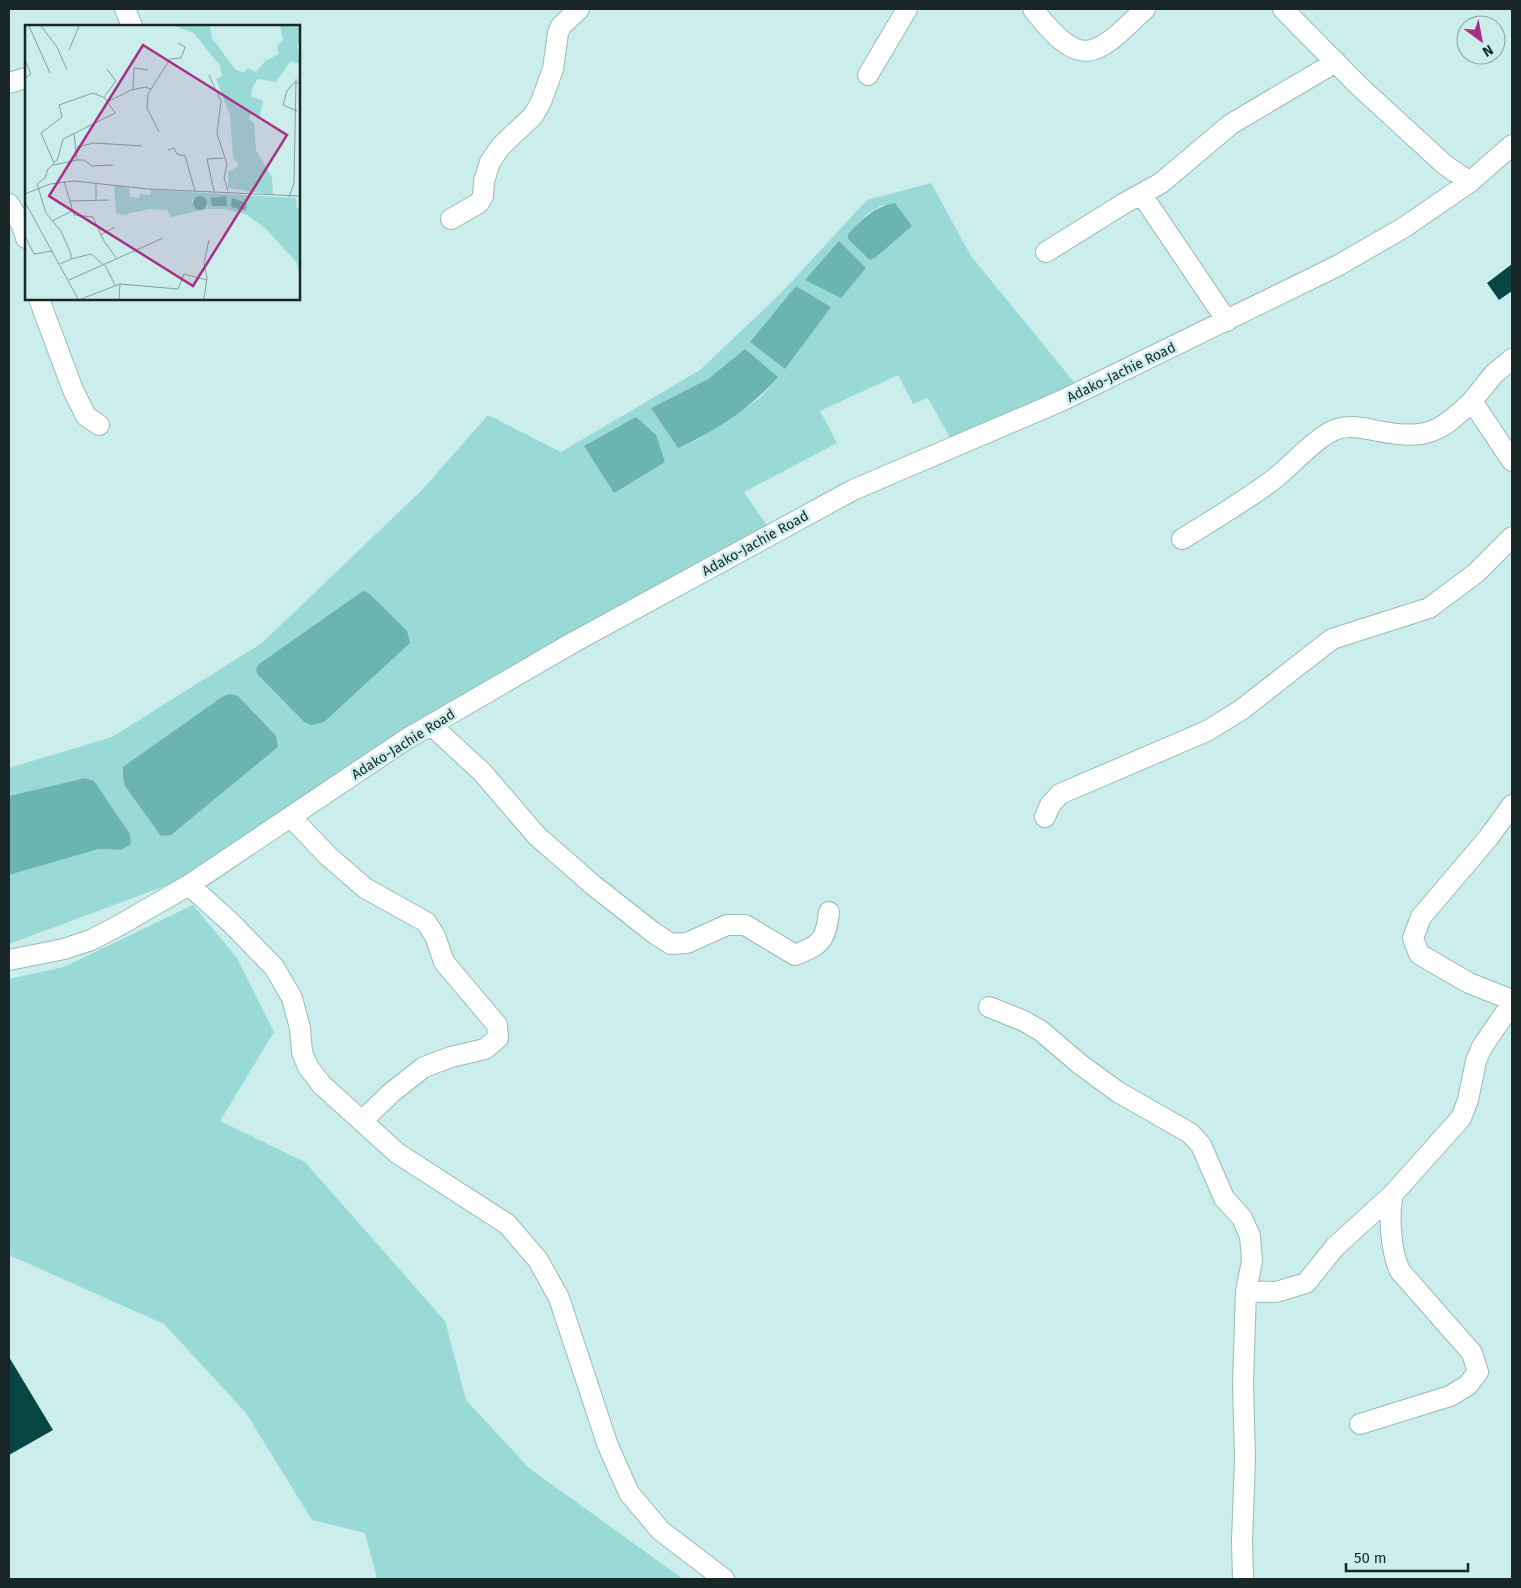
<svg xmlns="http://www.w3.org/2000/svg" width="1521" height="1588" viewBox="0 0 1521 1588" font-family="'Fira Sans',sans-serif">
	<rect width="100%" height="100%" fill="#cbeeec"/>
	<path fill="#9adad6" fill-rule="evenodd" d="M931,183L971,256L1078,387L952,441L928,398L913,404L898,375L820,411L837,443L744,492L768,527L548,649L168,885L9,944V875L99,849L121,850L85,778L9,796V768L112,737L262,643L422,490L488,415L561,452L700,370L781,293L867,200ZM882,205L912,226L893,241L848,234L866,215ZM745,349L777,378L760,398L697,440L678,447L651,408L708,379ZM363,592L370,594L407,631L304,722L258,675L256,669L260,664Z
		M193,905L237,958L274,1032L220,1121L305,1162L445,1321L466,1400L529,1468L683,1579H377L365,1533L312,1520L246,1413L164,1324L9,1255V979L64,967Z"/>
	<path fill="#6bb4b0" d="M895,203L912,226L876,257L870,260L848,239V234C862,219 874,207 895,203Z
		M839,241L866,268L841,298L805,280Z
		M796,286L831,307L785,369L750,342Z
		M745,349L778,377C752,407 714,432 678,448L651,408L708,379Z
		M636,417L656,435L665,462L614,493L584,446Z
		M363,591L370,594L407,631L410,643L324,722L311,725L304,722L258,675L256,669L259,664Z
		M230,694L238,696L276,736L278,747L177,830L171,835L161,836L125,786L123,777V767L222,697Z
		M85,778L94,781L130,834L131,844L121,850L99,849L9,875V796Z"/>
	<path fill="#084644" d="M1512,264V291L1499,300L1487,283Z
		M9,1357L53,1430L9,1455Z"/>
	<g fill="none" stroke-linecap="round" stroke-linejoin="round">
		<defs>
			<path id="minor" d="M125,9L132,26
				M1033,9C1082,72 1095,57 1145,9
				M1283,9L1359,86L1445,165L1470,182
				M868,75L907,9
				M9,83L26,78
				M1142,195L1227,321
				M9,204L22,225L26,238
				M451,219L479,203L483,196L484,181L490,162L501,146L533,116L541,102L553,69L558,33L561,26L579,9
				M1046,252L1123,204L1161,183L1231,124L1336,62
				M39,299L73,390L86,416L99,425
				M1512,359L1494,374L1472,401L1512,461
				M1182,539C1213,520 1245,501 1274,479C1291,466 1318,435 1337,429C1351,425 1363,428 1378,431C1424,440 1439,434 1472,401
				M431,725L482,772L537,836L593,885L654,933L671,944L687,943L727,925H745L795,955C821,945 826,940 829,912
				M1512,805L1489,837L1421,917L1413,938L1419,954L1469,983L1512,1000
				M291,817L328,856L365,888L426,922L435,936L444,962L497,1025L498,1038L485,1049L451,1057L424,1067L391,1093L362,1121
				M1045,817L1050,805L1060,794L1207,731L1241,710L1332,639L1429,608L1476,573L1512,537
				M189,885L230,922L274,967L292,998L300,1028L302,1052L308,1067L322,1085L397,1153L507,1224L538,1260L559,1298L608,1446L629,1493L660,1530L724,1579
				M9,960L64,949L91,940L118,926L189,885L405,740L574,642L853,490L1061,401L1337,266L1403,228L1470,182L1512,145
				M989,1007L1024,1021L1041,1031L1081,1065L1118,1092L1190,1133L1201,1145L1224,1198L1242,1218L1250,1236L1252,1261L1246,1291L1243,1383L1245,1459L1242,1541L1243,1579
				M1246,1291L1276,1292L1306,1283L1335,1247L1393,1194
				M1360,1424L1450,1396L1468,1385L1478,1372L1472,1353L1400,1271C1391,1253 1388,1214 1393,1194L1461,1118L1468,1100L1476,1061L1482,1047L1512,1003"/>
		</defs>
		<use href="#minor" stroke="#98bab8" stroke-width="22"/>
		<use href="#minor" stroke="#fff" stroke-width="20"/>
	</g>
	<g text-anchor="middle" stroke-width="5" stroke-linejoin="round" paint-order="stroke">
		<g font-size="14" fill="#192626" stroke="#cbeeec">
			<text transform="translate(1121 372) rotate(-26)" y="5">Adako-Jachie Road</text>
			<text transform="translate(755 543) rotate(-29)" y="5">Adako-Jachie Road</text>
			<text transform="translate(403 744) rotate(-32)" y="5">Adako-Jachie Road</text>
		</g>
	</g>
	<g transform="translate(25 25)">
		<rect width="275" height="275" fill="#cbeeec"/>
		<path d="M150,1H185L187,13L210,44L218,48L223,43L231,47L240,36L254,29L252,22L258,14L255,1H275V17L272,20L275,38L265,37L251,57L233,54L228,61L226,71L238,76L235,91L226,88L224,94L229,98L231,125L247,152L248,170L203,163V147L214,141L208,132L205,90L191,54L197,51L195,41L169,8ZM89,160L104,163L105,172L114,173L115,169L126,170V165L271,173L272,183H275V252L272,238L241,204L222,190L201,184H181L146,192L142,185L124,184L98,190L91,188ZM180,173L183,182L169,183L167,175Z" fill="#9adad6" fill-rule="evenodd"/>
		<path d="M201,171L202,181H187L186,173ZM168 178a7 7 0 1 1 14 0a7 7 0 1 1-14 0ZM207,173L222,178L221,186L206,182Z" fill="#6bb4b0"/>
		<path fill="none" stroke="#849e9d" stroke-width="1" d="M4,1L25,48M16,1L32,22L42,45M44,25L54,1M0,35L6,49L0,53M184,50L196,76L192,109L202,139L199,153L203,166M107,65L120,62L126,64M79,72L91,56L82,44M84,76L108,64L109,43L123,45M272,86L258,80L262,66L269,58H275M134,107L122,83L123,69L145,34L156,33L160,22L153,18M52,122L69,118L117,121M143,125L149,123L152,129L160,131L170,166M52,135H59L67,141L88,140M29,138L16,108L37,92L34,80L68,68L80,73L90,88L38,114L33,133L31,136L29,138L28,140L23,144L20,153L12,159L21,188L36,206L46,229V234L35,239M29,140L52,135L49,108M39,156L49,190L68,192L79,216L92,234M71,158V174M189,166L182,134L200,133M0,169L25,159L49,156L123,164L275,171M264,172L269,158L271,54M45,176L84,175M0,177L53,274M27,196L47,186M75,210L90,202M0,211L9,229L28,226M46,234L66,229L79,240M80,240L90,260M44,255L138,213M56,274L95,259L153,264L159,249L182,255M94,274L95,259M179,274L182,253L179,238L184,215"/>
		<path fill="#a73086" fill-opacity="0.15" stroke="#a73086" stroke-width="2.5" d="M118,20L262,110L168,261L24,171Z"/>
		<rect width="275" height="275" fill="none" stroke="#192626" stroke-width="2.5"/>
	</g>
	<rect width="1521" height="1588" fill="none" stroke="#192626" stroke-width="20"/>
	<g transform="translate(1481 40) rotate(148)"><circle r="24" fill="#cbeeec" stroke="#849e9d"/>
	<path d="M0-4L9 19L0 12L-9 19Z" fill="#a73086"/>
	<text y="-8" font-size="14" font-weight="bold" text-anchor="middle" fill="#192626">N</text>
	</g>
	<path d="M1346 1563v8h122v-8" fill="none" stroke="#192626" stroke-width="2.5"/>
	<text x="1354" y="1563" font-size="15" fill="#192626" stroke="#cbeeec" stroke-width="4" paint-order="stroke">50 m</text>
</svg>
